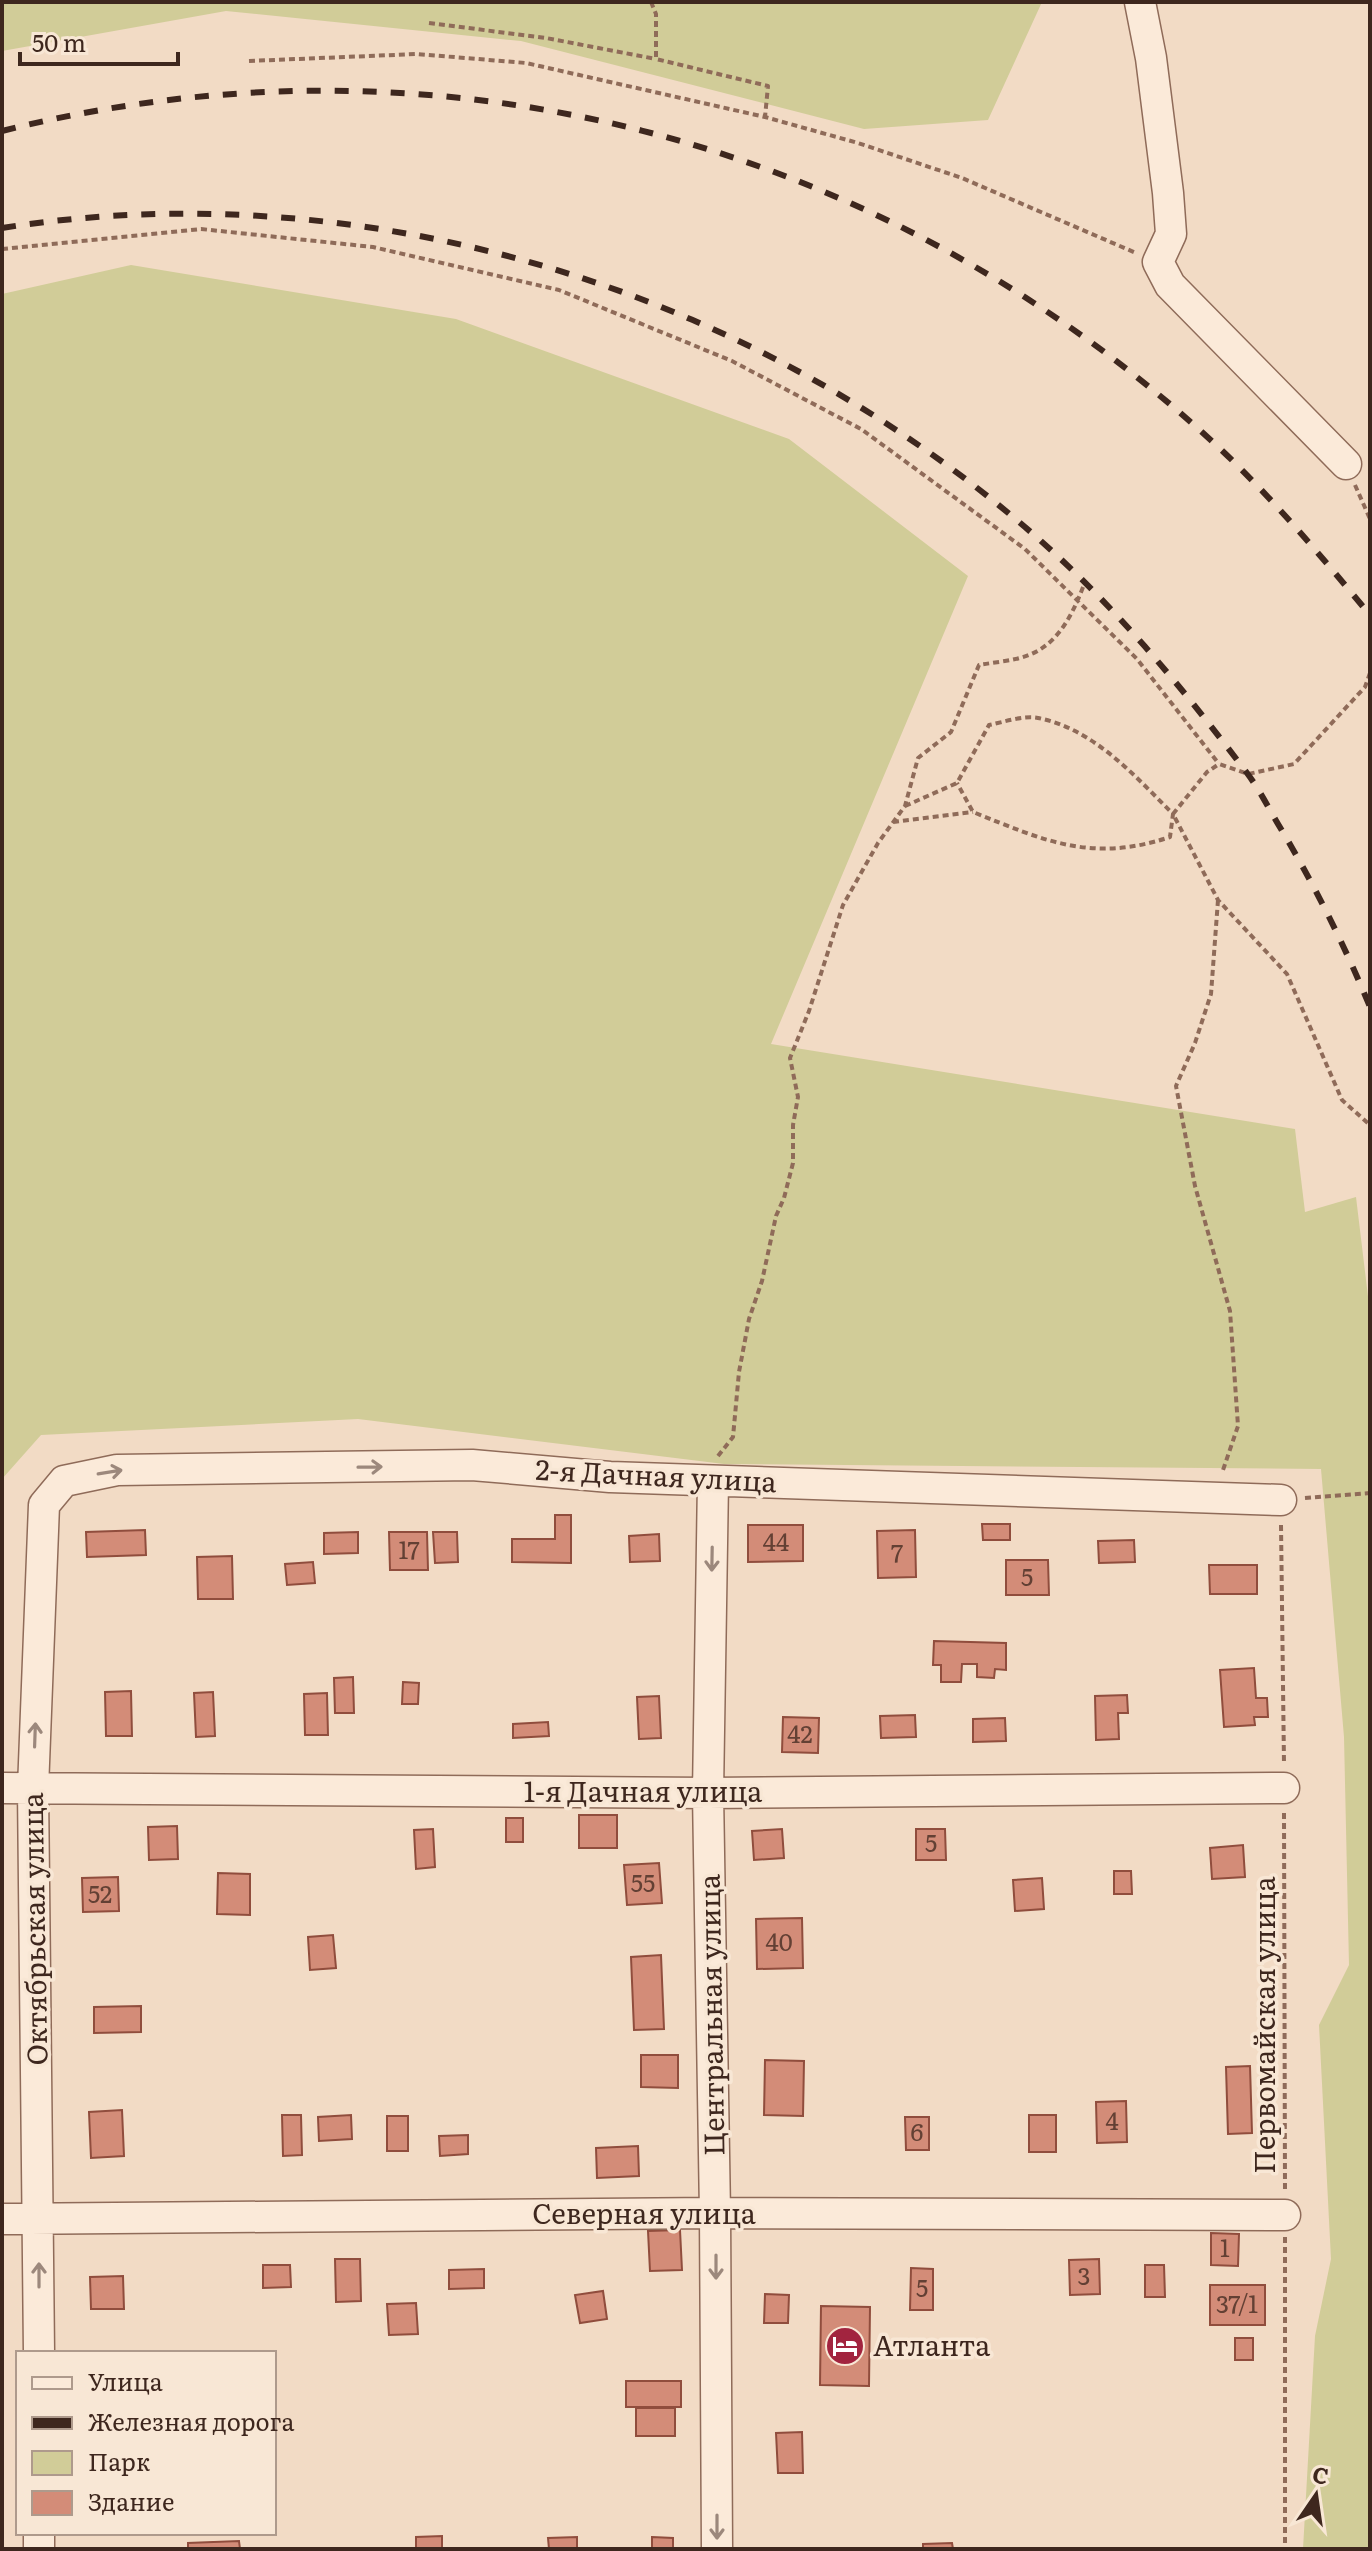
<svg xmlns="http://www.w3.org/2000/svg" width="1372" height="2551" viewBox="0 0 1372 2551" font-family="Literata,serif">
	<rect width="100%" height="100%" fill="#f2dbc5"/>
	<path fill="#d1cc98" d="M2,2H1042L988,120L864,129L521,41L226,11L2,51Z
		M131,265L456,319L789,439L968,576L771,1044L1295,1129L1305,1212L1356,1197L1370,1313V2549H1303L1315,2336L1331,2259L1319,2025L1349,1965L1344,1737L1321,1469L724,1464L358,1419L41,1435L2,1479V294Z"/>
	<path fill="#d38c78" stroke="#904d3d" stroke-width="2" d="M555,1515H571V1563L512,1562V1539H555Z
		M982,1524H1010V1540H983Z
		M748,1525H803V1561L748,1562Z
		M145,1530L146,1555L87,1557L86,1532Z
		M915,1530L916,1577L878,1578L877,1531Z
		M358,1532V1553L324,1554V1533Z
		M389,1532H427L428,1570H390Z
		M433,1532H457L458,1562L435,1563Z
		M659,1534L660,1561L630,1562L629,1536Z
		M1134,1540L1135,1562L1099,1563L1098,1541Z
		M232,1556L233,1599H198L197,1557Z
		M1006,1560H1048L1049,1595H1006Z
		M313,1562L315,1583L287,1585L285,1564Z
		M1209,1565H1257V1594H1210Z
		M934,1641L1006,1643V1670L995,1669L994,1678L977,1677V1664H962L961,1682H941V1665H933Z
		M1254,1668L1256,1698H1267L1268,1717H1254L1255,1725L1224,1727L1220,1670Z
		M353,1677L354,1713H335L334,1678Z
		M403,1682L419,1683L418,1704H402Z
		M131,1691L132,1736H106L105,1692Z
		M213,1692L215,1736L196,1737L194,1693Z
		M327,1693L328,1735H305L304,1694Z
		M1127,1695L1128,1713H1118L1119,1739L1096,1740L1095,1696Z
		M659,1696L661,1738L639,1739L637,1697Z
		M915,1715L916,1737L881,1738L880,1716Z
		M783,1717L819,1718L818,1753L782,1752Z
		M1005,1718L1006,1741L973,1742V1719Z
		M548,1722L549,1736L513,1738V1724Z
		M579,1815H617V1848H579Z
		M506,1818H523V1842H506Z
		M177,1826L178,1859L149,1860L148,1827Z
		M433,1829L435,1867L416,1869L414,1830Z
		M782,1829L784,1858L754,1860L752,1831Z
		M916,1829H945L946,1860H916Z
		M1243,1845L1245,1877L1212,1879L1210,1848Z
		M659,1863L662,1903L627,1905L624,1865Z
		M1114,1871H1131L1132,1894H1114Z
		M218,1873L250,1874V1915L217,1914Z
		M118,1877L119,1911L83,1912L82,1878Z
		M1042,1878L1044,1909L1015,1911L1013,1880Z
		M802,1918L803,1968L757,1969L756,1919Z
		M333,1935L336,1968L310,1970L308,1937Z
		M661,1955L664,2029L634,2030L631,1957Z
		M141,2006V2032L94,2033V2007Z
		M641,2055H678V2088L641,2087Z
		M765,2060L804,2061L803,2116L764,2115Z
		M1250,2066L1252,2133L1228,2134L1226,2067Z
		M1126,2101L1127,2142L1097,2143L1096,2102Z
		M122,2110L124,2156L91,2158L89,2112Z
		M282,2115H301L302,2155L283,2156Z
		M351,2115L352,2139L319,2141L318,2117Z
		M1029,2115H1056V2152H1029Z
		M387,2116H408V2151H387Z
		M905,2117H929V2150H906Z
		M468,2135V2154L440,2156L439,2136Z
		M638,2146L639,2176L597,2178L596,2148Z
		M680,2230L682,2270L650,2271L648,2231Z
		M1211,2233L1239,2234L1238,2266L1211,2265Z
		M335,2259H360L361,2301L336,2302Z
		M1099,2259L1100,2294L1070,2295L1069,2260Z
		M263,2265H290L291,2287L263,2288Z
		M1145,2265H1164L1165,2297H1145Z
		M911,2268L933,2269V2310H910Z
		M484,2269V2288L449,2289V2270Z
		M123,2276L124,2309H91L90,2277Z
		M1210,2285H1265V2325H1210Z
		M603,2291L607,2319L580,2323L575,2295Z
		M765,2294L789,2295L788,2323H764Z
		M416,2303L418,2334L389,2335L387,2304Z
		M821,2306L870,2307L869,2386L820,2385Z
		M1235,2338H1253V2360H1235Z
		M626,2381H681V2407H626Z
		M636,2408H675V2436H636Z
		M802,2432L803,2473H778L776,2433Z
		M442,2536V2549H416V2537Z
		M577,2537V2549H549L548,2538Z
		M652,2537L673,2538V2549H652Z
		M239,2541L240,2549H188V2543Z
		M952,2543L953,2549H923V2544Z"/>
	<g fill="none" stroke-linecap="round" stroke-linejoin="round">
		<defs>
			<path id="minor" d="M1140,2L1151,58L1168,193L1171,234L1158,262L1170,285L1346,464
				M713,1481L708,1793L715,2213L717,2549
				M2,1788L708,1793L1284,1788
				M2,2219L715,2213L1285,2215
				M39,2353L33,1789L44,1505L64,1481L117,1470L472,1465L610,1477L1281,1500
				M39,2549V2533"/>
		</defs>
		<use href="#minor" stroke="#8f6b59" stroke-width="33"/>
		<path stroke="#8f6b59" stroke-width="4" stroke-dasharray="6 4" stroke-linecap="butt" d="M651,2L656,14V59L768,86L765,117
			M429,23L546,38L656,59
			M249,61L417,54L526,63L765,117L858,143L962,178L1136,253
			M2,249L201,229L373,247L559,290L732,361L861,429L1025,549L1137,659L1219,764
			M1355,485L1370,519
			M1370,673L1365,687L1294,764L1248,774L1219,764L1207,772L1173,814L1218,900L1287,974L1342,1100L1370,1125
			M905,806L957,783L989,725C1004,722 1024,715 1038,718C1094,729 1135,776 1173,814L1170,837C1092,863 1045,841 973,812L957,783
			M893,822L973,812
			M1218,900L1211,994L1195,1043L1176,1086L1195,1186L1230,1311L1238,1426L1222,1473
			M718,1456L733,1437L739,1372L749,1319L762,1281L776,1216L784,1198L793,1163V1125L798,1097L790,1058L809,1011L843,905L878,843L905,806L918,758L951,732L979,665C995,662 1014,661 1029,655C1060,643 1074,611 1085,582
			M1305,1498L1370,1493
			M1281,1525L1284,1764
			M1284,1813L1285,2192
			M1285,2237V2549"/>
		<use href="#minor" stroke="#fbead9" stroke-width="30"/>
		<path stroke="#3e271e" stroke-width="6" stroke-dasharray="14 14" stroke-linecap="butt" d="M2,131C437,21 885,140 1214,443C1271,496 1321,556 1370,615
			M2,228C362,171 742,287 1019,522C1106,595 1179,683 1247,773C1259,789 1268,807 1278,824C1313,882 1344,944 1370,1007"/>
	</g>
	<defs><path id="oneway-shaft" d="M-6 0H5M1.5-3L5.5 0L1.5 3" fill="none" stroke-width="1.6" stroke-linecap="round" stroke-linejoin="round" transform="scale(2)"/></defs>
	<g stroke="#9c887c">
		<use href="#oneway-shaft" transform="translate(370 1467) rotate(-1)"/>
		<use href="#oneway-shaft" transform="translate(110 1472) rotate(-9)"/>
		<use href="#oneway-shaft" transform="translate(712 1559) rotate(91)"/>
		<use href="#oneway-shaft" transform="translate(35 1735) rotate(-88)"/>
		<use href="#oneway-shaft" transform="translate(716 2267) rotate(90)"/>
		<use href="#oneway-shaft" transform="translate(39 2275) rotate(-90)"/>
		<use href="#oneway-shaft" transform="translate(717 2527) rotate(90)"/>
	</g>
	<defs>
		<symbol id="hotel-disc" viewBox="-11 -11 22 22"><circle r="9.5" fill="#a2243f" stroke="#f8e7d5"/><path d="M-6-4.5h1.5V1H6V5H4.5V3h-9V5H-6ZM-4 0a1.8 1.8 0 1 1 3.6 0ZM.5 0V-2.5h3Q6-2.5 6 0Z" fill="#fff"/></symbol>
	</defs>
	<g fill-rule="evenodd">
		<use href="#hotel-disc" x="823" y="2324" width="44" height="44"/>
	</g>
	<g text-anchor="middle" stroke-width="7" stroke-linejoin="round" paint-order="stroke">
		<g font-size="24" fill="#634034">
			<text x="776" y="1551">44</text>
			<text x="409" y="1559">17</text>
			<text x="897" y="1562">7</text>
			<text x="1027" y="1586">5</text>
			<text x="800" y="1743">42</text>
			<text x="931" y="1852">5</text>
			<text x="643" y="1892">55</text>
			<text x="100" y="1903">52</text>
			<text x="779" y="1951">40</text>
			<text x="1112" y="2130">4</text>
			<text x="917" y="2141">6</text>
			<text x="1225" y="2257">1</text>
			<text x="1084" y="2285">3</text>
			<text x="922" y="2297">5</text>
			<text x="1237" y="2313">37/1</text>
		</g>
		<g font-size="28" fill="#3e271e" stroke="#f8e7d5">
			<text transform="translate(656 1476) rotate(3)" y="10">2-я Дачная улица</text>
			<text x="643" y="1802">1-я Дачная улица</text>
			<text transform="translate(35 1929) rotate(-91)" y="10">Октябрьская улица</text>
			<text transform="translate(712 2015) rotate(-91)" y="10">Центральная улица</text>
			<text transform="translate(1265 2025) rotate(-90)" y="10">Первомайская улица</text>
			<text x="644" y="2224">Северная улица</text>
		</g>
		<g font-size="28" fill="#3e271e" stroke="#f8e7d5" text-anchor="start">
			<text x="873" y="2356">Атланта</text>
		</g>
	</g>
	<rect width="1372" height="2551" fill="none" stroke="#3e271e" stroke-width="8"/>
	<rect x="16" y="2351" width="260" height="184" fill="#f8e7d5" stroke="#ae9a8c" stroke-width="2"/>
	<rect x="32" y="2377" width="40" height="12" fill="#fbead9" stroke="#ae9a8c" stroke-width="2"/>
	<text x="88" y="2391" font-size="24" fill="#3e271e">Улица</text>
	<rect x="32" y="2417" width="40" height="12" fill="#3e271e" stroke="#ae9a8c" stroke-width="2"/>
	<text x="88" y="2431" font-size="24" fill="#3e271e">Железная дорога</text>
	<rect x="32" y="2451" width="40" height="24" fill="#d1cc98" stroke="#ae9a8c" stroke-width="2"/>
	<text x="88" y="2471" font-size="24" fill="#3e271e">Парк</text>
	<rect x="32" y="2491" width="40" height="24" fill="#d38c78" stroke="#ae9a8c" stroke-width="2"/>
	<text x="88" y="2511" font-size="24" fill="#3e271e">Здание</text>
	<g transform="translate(1316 2495) rotate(13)" stroke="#f8e7d5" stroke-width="6" paint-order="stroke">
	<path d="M0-6L14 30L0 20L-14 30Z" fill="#3e271e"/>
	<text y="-12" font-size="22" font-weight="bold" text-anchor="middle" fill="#3e271e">С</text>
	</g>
	<path d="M20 52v12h158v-12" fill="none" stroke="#3e271e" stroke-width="4"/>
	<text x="32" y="52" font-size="24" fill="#3e271e" stroke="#f8e7d5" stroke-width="6" paint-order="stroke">50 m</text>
</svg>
